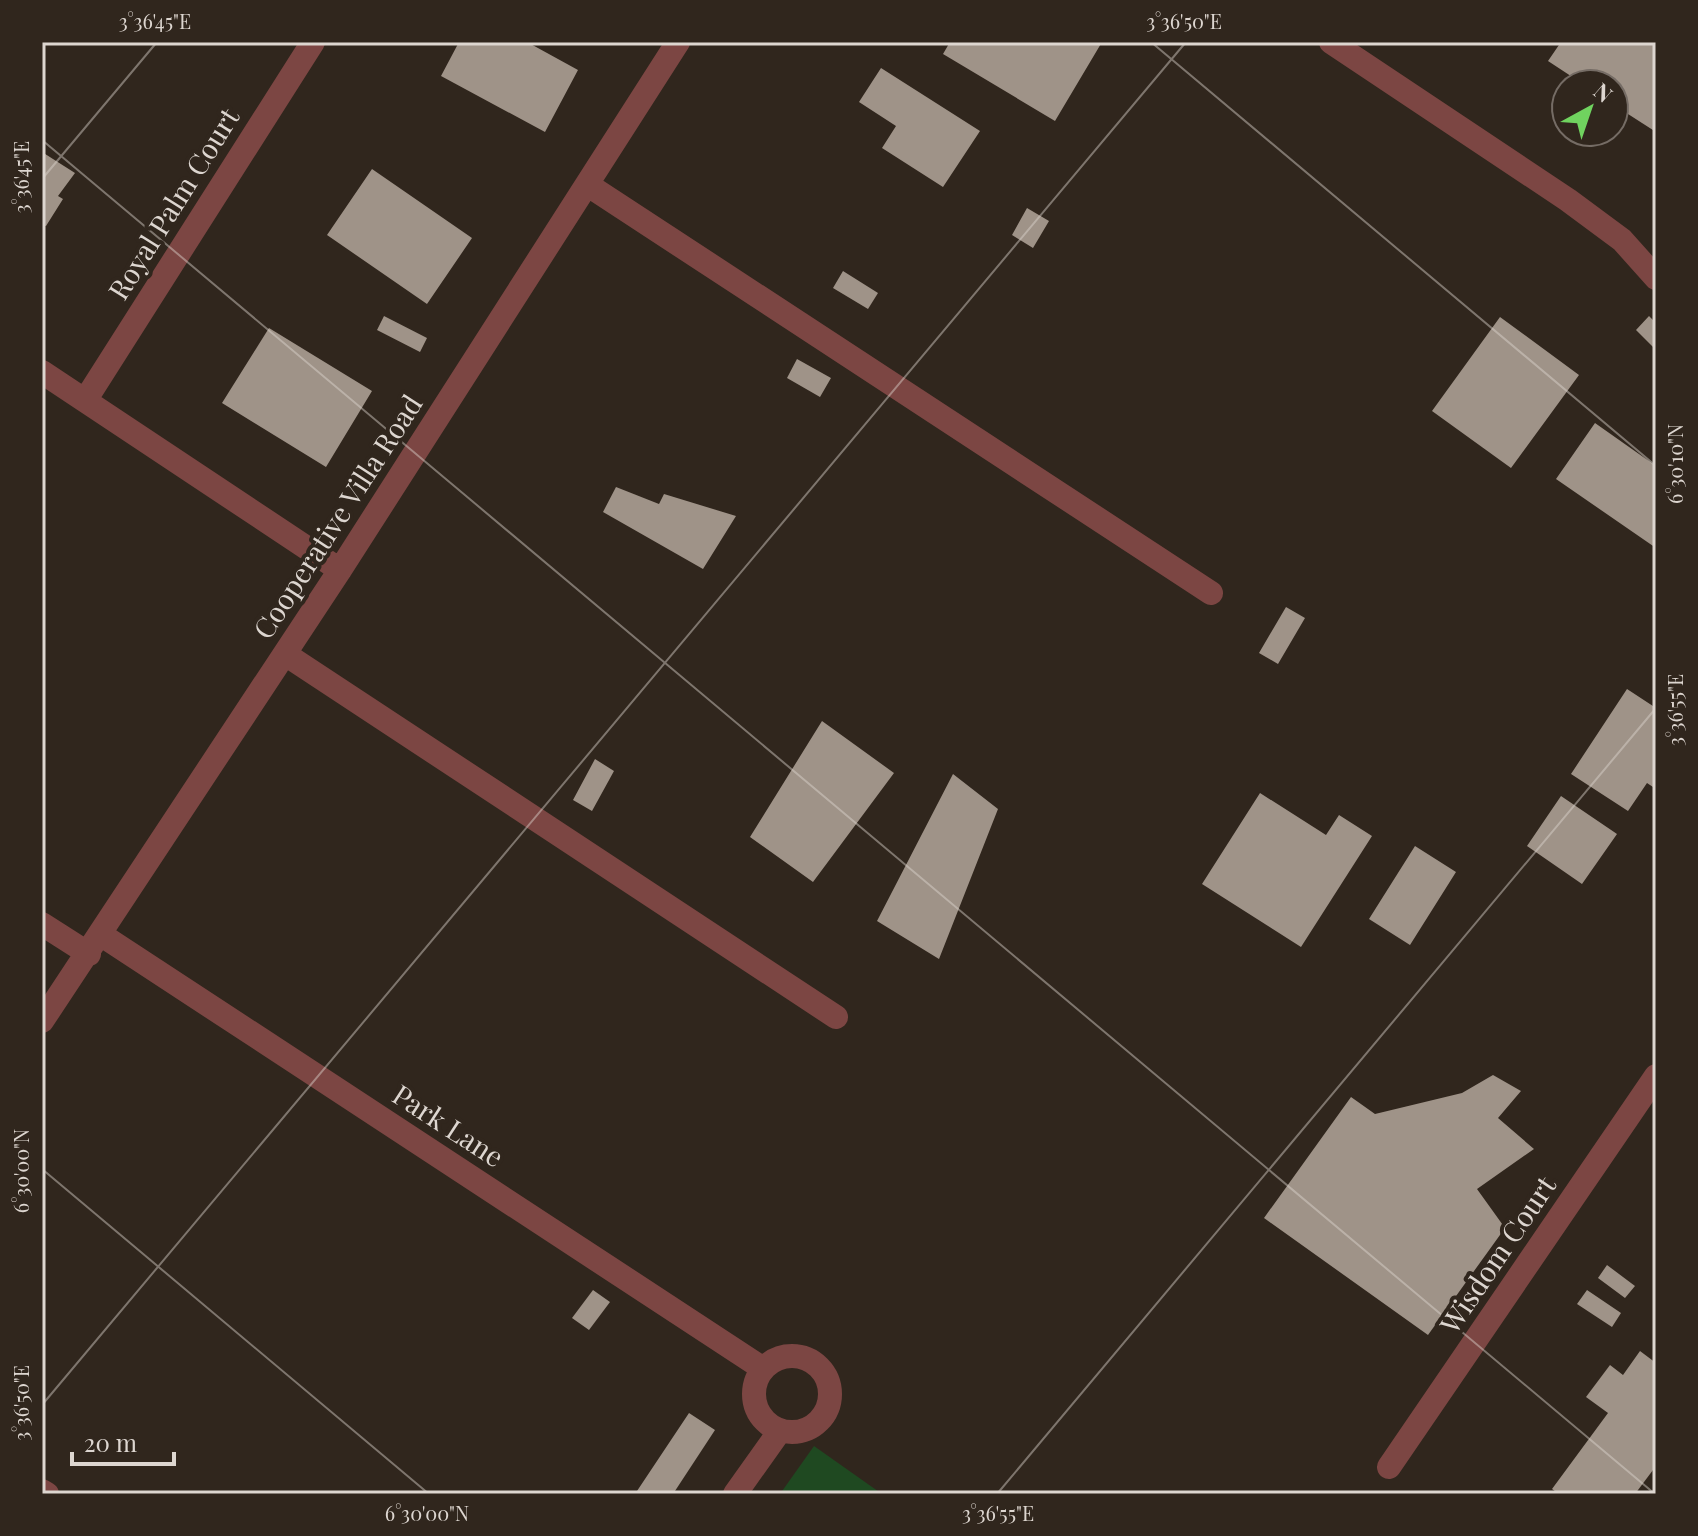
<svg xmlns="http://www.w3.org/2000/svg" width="1698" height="1536" viewBox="0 0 1698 1536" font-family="'Playfair Display',serif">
	<rect width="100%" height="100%" fill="#30261d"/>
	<path fill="#1f4921" d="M814,1446L882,1494H780Z"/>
	<path fill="#9f9388" d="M459,42H527L578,70L545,132L441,76Z
		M950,42H1102L1055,121L943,54Z
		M1561,42H1656V132L1614,105V84H1583L1548,61Z
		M881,68L980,131L943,187L882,148L896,126L859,102Z
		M42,152L75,173L58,196L63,199L46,226L42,225Z
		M372,169L472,238L427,304L327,235Z
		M1027,208L1049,221L1033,248L1012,235Z
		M843,271L878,293L868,309L833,288Z
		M384,316L427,338L420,352L377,330Z
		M1649,316L1656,323V350L1636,330Z
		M1500,317L1579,375L1511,468L1432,411Z
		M269,328L372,391L326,467L222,403Z
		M797,359L831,378L820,397L787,378Z
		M1595,423L1656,466V548L1556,479Z
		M616,487L659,504L664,494L736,516L703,569L603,512Z
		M1286,607L1305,618L1278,664L1259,653Z
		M1627,689L1656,708V789L1647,783L1628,811L1571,774Z
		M822,721L894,773L813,882L750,837Z
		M595,759L614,771L592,811L573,800Z
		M953,774L998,809L939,959L877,921Z
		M1260,793L1326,835L1339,815L1372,836L1301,947L1202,884Z
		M1561,796L1617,834L1582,884L1527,846Z
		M1415,846L1456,872L1410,945L1369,919Z
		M1493,1075L1521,1091L1498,1118L1534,1149L1477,1189L1505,1228L1428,1335L1264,1218L1351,1097L1375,1114L1462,1093Z
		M1607,1265L1635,1286L1625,1298L1598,1278Z
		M593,1290L610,1302L589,1330L572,1318Z
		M1587,1290L1621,1313L1612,1327L1577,1304Z
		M1640,1351L1656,1363V1466L1635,1494H1559L1552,1489L1608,1413L1586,1397L1610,1365L1623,1375Z
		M689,1413L715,1430L673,1494H635Z"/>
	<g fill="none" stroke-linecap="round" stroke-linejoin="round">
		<path stroke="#7c4643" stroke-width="24" d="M1331,42L1568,200L1622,240L1656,278
			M588,185L1211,593
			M42,372L340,570
			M86,399L313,42
			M285,654L836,1017
			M42,924L89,954
			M100,934L762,1368
			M42,1021L340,570L678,42
			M754 1394a38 38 0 1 1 76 0a38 38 0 1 1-76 0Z
			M1389,1467L1656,1076
			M42,1491L47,1494
			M735,1494L779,1432"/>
	</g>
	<path fill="none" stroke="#ddd6d0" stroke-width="2" stroke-opacity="0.45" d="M1151,42L1656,466M42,140L1655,1494M42,179L157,42M42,1169L429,1494M42,1405L1186,42M997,1494L1656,708"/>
	<g text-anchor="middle" stroke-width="8" stroke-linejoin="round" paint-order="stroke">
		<g font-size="28" fill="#ddd6d0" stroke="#30261d">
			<text transform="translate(174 204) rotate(-58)" y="10">Royal Palm Court</text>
			<text transform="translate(338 517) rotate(-57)" y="10">Cooperative Villa Road</text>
			<text transform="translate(448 1126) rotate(33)" y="10">Park Lane</text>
			<text transform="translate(1498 1255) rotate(-56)" y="10">Wisdom Court</text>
		</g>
	</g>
	<rect width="1698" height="1536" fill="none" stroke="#30261d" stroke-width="88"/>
	<g transform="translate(1590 108) rotate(40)"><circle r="38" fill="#30261d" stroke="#756c65" stroke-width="2"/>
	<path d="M0-6L14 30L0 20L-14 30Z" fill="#70d35f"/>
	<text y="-12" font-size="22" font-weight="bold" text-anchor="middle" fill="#ddd6d0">N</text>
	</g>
	<path d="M72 1452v12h102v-12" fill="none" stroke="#ddd6d0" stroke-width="4"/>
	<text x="84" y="1452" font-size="24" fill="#ddd6d0" stroke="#30261d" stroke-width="6" paint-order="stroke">20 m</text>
	<rect x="44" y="44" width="1610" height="1448" fill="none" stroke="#ddd6d0" stroke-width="3"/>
	<g font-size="20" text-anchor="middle" fill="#ddd6d0">
		<text x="155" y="29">3°36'45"E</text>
		<text x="1184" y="29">3°36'50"E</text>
		<text transform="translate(22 177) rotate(-90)" y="7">3°36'45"E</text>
		<text transform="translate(1676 464) rotate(-90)" y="7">6°30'10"N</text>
		<text transform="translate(1676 710) rotate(-90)" y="7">3°36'55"E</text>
		<text transform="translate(22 1171) rotate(-90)" y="7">6°30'00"N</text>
		<text transform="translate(22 1403) rotate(-90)" y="7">3°36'50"E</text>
		<text x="427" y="1521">6°30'00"N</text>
		<text x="998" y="1521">3°36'55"E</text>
	</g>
</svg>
